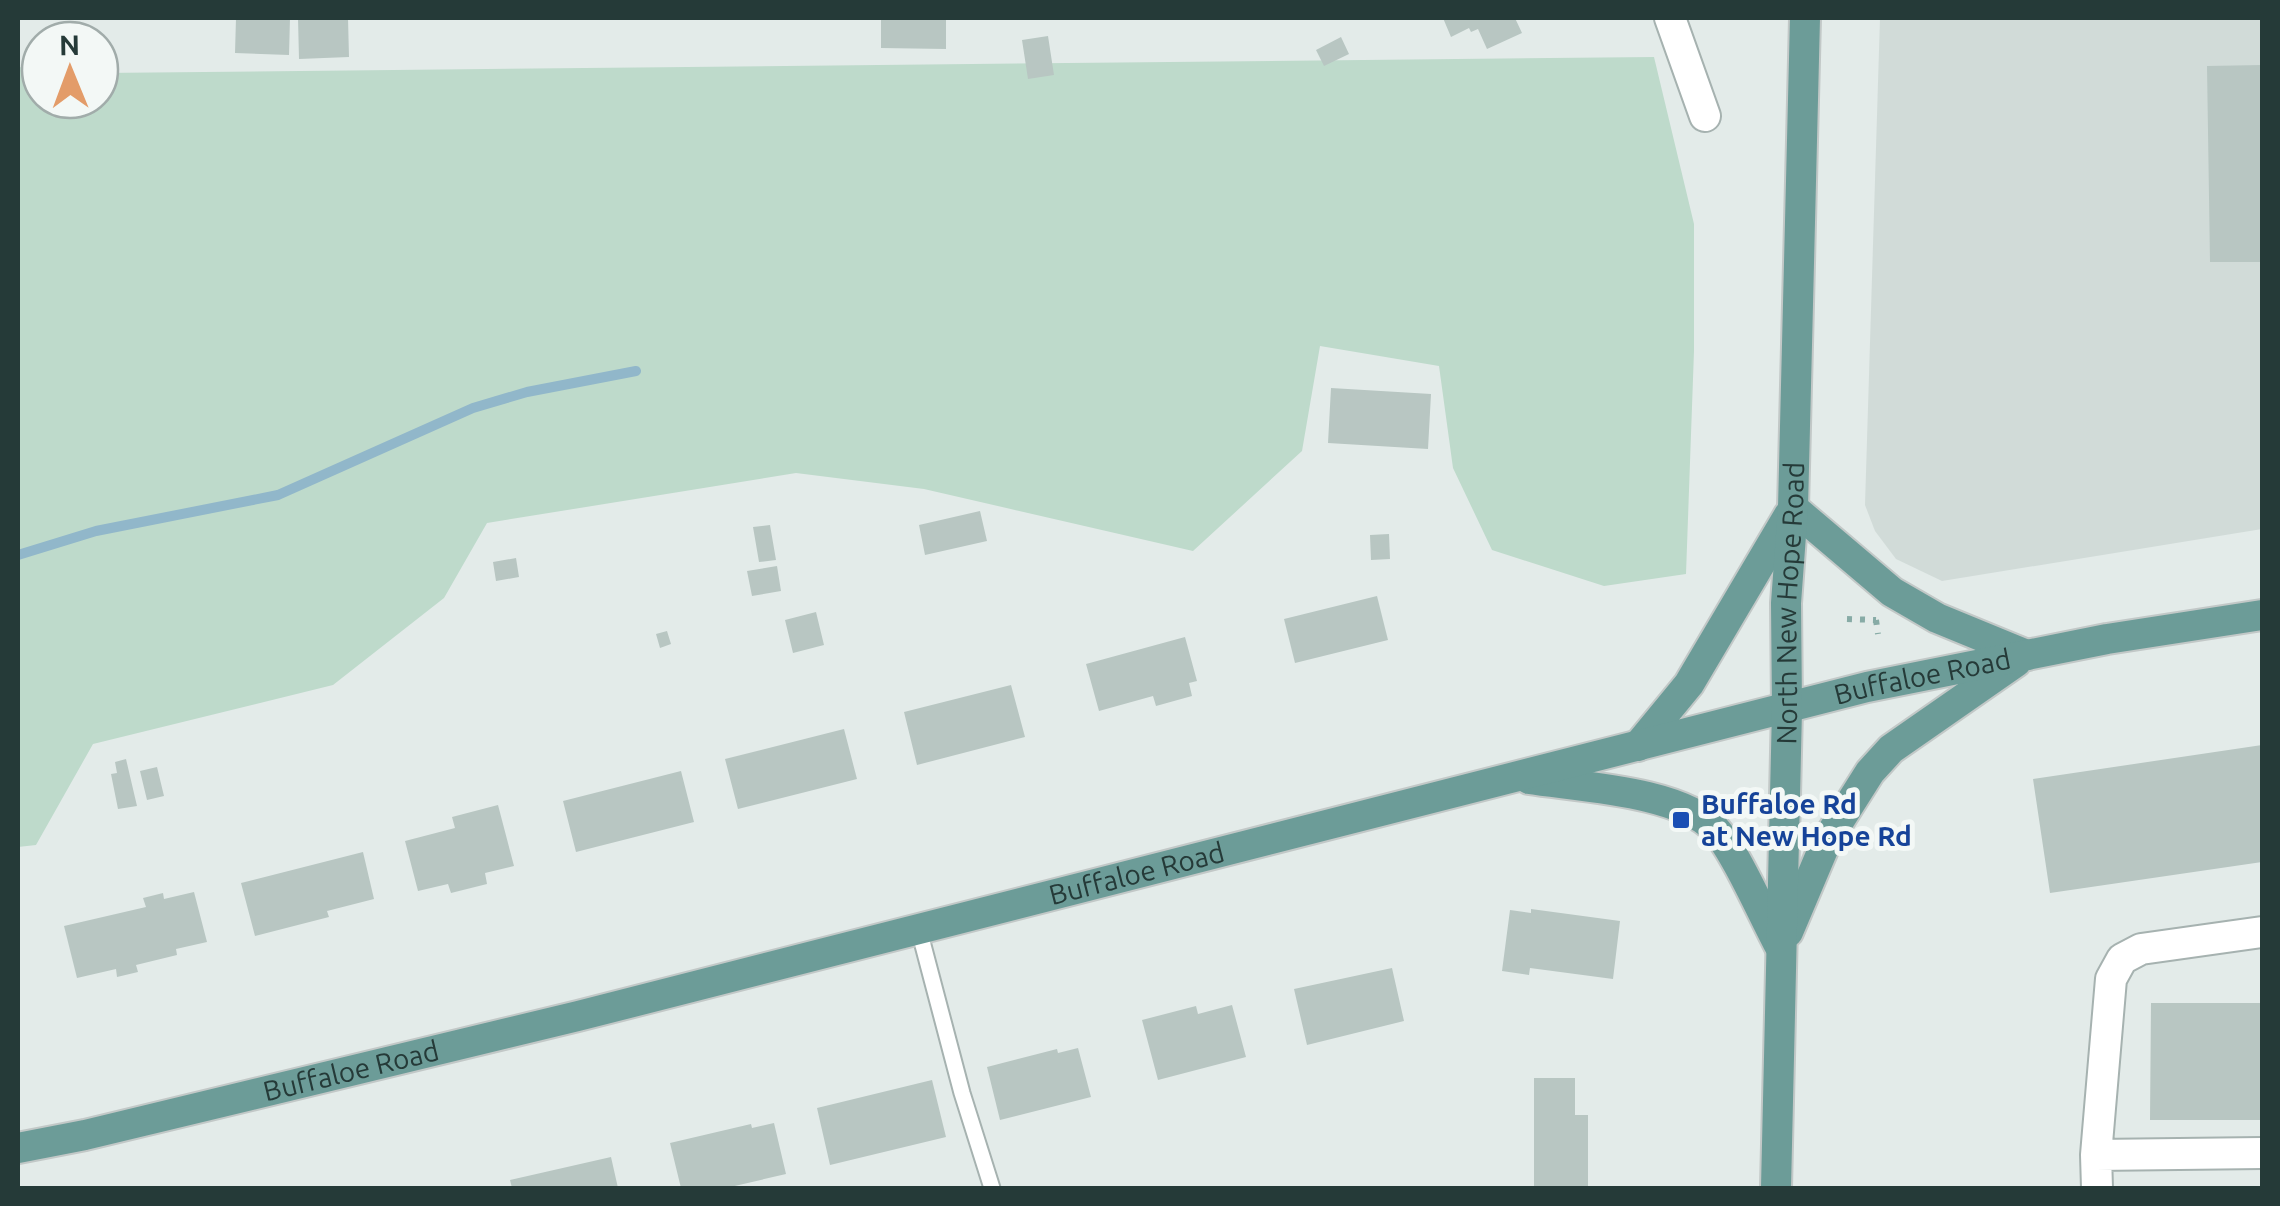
<svg xmlns="http://www.w3.org/2000/svg" width="2280" height="1206" viewBox="0 0 2280 1206" font-family="Ubuntu,sans-serif">
	<rect width="100%" height="100%" fill="#e3ebe9"/>
	<path fill="#d1dbd8" d="M1880,18H2262V529L1942,581L1896,559L1875,531L1865,505Z"/>
	<path fill="#bedacb" d="M1654,57L1694,224V351L1686,574L1604,586L1492,550L1453,468L1439,366L1320,346L1302,451L1193,551L924,489L796,473L487,523L444,598L333,685L93,744L36,845L18,847V67L40,69V100H100V73Z"/>
	<g fill="none" stroke-linecap="round" stroke-linejoin="round">
		<path stroke="#91b7ca" stroke-width="10" d="M18,555L96,531L278,495L473,408L527,392L636,371"/>
	</g>
	<path fill="#b8c6c2" d="M236,18H290L289,55L235,53Z
		M298,18H348L349,57L299,59Z
		M881,18H946V49L881,48Z
		M1443,18H1515L1522,33L1487,49L1478,29L1471,32L1469,28L1451,37Z
		M1048,36L1054,75L1028,79L1022,40Z
		M1341,37L1349,54L1324,66L1316,50Z
		M2262,65V262H2210L2207,66Z
		M1331,388L1431,394L1428,449L1328,443Z
		M980,511L987,541L925,555L919,525Z
		M770,525L776,560L759,562L753,527Z
		M1389,534L1390,559L1371,560L1370,535Z
		M516,558L519,577L496,581L493,562Z
		M777,566L781,591L752,596L747,571Z
		M1377,596L1388,640L1295,663L1284,619Z
		M816,612L824,645L793,653L785,620Z
		M667,631L671,644L660,648L656,634Z
		M1185,637L1197,681L1189,683L1192,696L1156,706L1153,696L1099,711L1086,664Z
		M1011,685L1025,737L917,765L904,712Z
		M844,729L857,779L738,809L725,759Z
		M2262,745V862L2050,893L2033,779Z
		M126,759L137,806L118,809L111,774L117,773L115,762Z
		M157,767L164,796L147,800L140,771Z
		M681,771L694,822L576,852L563,801Z
		M498,805L514,866L485,873L487,884L451,893L448,884L418,891L405,841L455,828L452,817Z
		M363,852L374,899L327,911L329,917L255,936L241,883Z
		M194,892L207,942L176,949L177,955L136,965L138,972L117,977L116,969L77,978L64,926L146,907L143,898L163,893L164,899Z
		M1531,909L1620,921L1613,979L1530,968L1529,975L1502,971L1510,910L1531,913Z
		M1392,968L1404,1021L1307,1045L1294,989Z
		M2151,1003H2262V1120H2150Z
		M1232,1005L1246,1057L1158,1080L1142,1020L1196,1006L1198,1014Z
		M1078,1048L1091,1097L1000,1120L987,1067L1057,1049L1058,1053Z
		M1534,1078H1575V1115H1588V1188H1534Z
		M932,1080L946,1137L830,1165L817,1108Z
		M774,1123L786,1174L726,1188H681L670,1143L751,1124L752,1128Z
		M611,1157L618,1188H512L510,1180Z"/>
	<g fill="none" stroke-linecap="round" stroke-linejoin="round">
		<defs>
			<path id="service" d="M919,930L962,1093L992,1188"/>
			<path id="minor" d="M1670,18L1705,116
				M2096,1155L2262,1153
				M2097,1188L2096,1155L2111,979L2122,959L2141,949L2262,932"/>
			<g id="primary">
				<path d="M1793,508L1892,592L1937,618L2027,655"/>
				<path d="M1638,746L1689,684L1789,515"/>
				<path d="M1529,779C1580,787 1680,791 1715,829C1735,851 1763,915 1779,945"/>
				<path d="M1788,932L1827,840L1870,772L1891,749L2016,662"/>
				<path id="s1" d="M18,1148L85,1135L578,1016L1867,687L2107,639L2262,615"/>
				<path id="s2" d="M1776,1188L1787,709L1786,603L1793,508L1805,18"/>
			</g>
		</defs>
		<use href="#service" stroke="#a6b2b0" stroke-width="19"/>
		<use href="#minor" stroke="#a6b2b0" stroke-width="34"/>
		<use href="#primary" stroke="#c2c8c7" stroke-width="34"/>
		<path stroke="#87aba6" stroke-width="6" stroke-dasharray="5 8" stroke-linecap="butt" d="M1847,619L1876,620
			M1876,620L1878,634"/>
		<use href="#service" stroke="#fff" stroke-width="15"/>
		<use href="#minor" stroke="#fff" stroke-width="30"/>
		<use href="#primary" stroke="#6c9c98" stroke-width="30"/>
	</g>
	<rect fill="#1a4fb4" stroke="#f3f8f6" stroke-width="4" x="1671" y="810" width="20" height="20" rx="5"/>
	<g text-anchor="middle" stroke-width="10" stroke-linejoin="round" paint-order="stroke">
		<g font-size="28" fill="#253a38" stroke="#f3f8f6">
			<text dy="10" stroke="none"><textPath href="#s2" startOffset="585">North New Hope Road</textPath></text>
			<text dy="10" stroke="none"><textPath href="#s1" startOffset="1962">Buffaloe Road</textPath></text>
			<text dy="10" stroke="none"><textPath href="#s1" startOffset="1152">Buffaloe Road</textPath></text>
			<text dy="10" stroke="none"><textPath href="#s1" startOffset="342">Buffaloe Road</textPath></text>
		</g>
		<g font-size="28" font-weight="bold" fill="#164399" stroke="#f3f8f6" text-anchor="start">
			<text x="1701" y="814">Buffaloe Rd<tspan x="1701" dy="32">at New Hope Rd</tspan></text>
		</g>
	</g>
	<rect width="2280" height="1206" fill="none" stroke="#253a38" stroke-width="40"/>
	<g transform="translate(70 70) rotate(359)"><circle r="48" fill="#f3f8f6" stroke="#a1acaa" stroke-width="2.5"/>
	<path d="M0-8L18 38L0 25L-18 38Z" fill="#e39c69"/>
	<text y="-15" font-size="28" font-weight="bold" text-anchor="middle" fill="#253a38">N</text>
	</g>
</svg>
